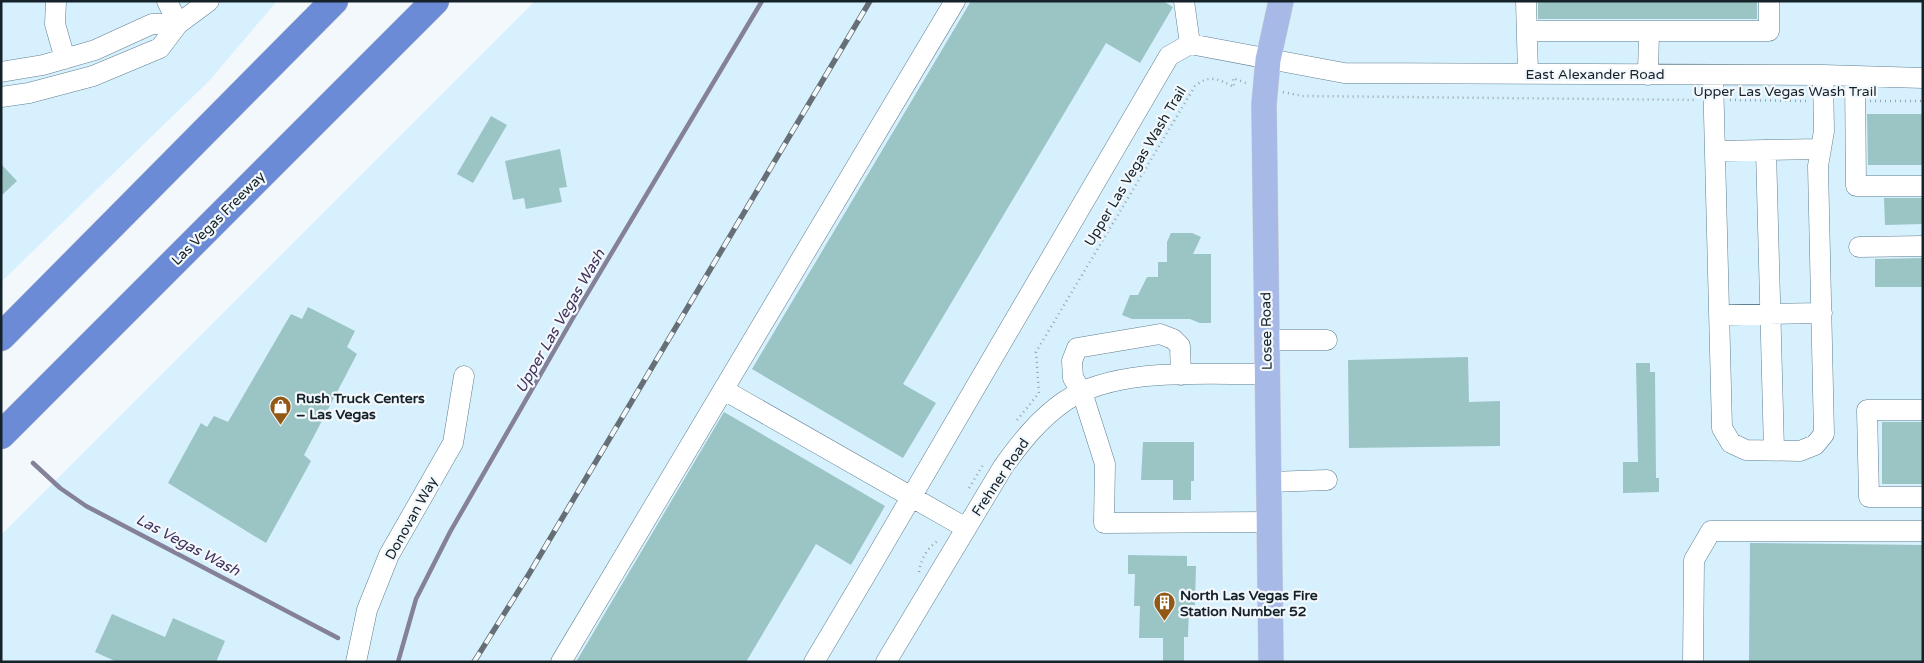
<svg xmlns="http://www.w3.org/2000/svg" width="1924" height="663" viewBox="0 0 1924 663" font-family="'Varela Round',sans-serif">
	<rect width="100%" height="100%" fill="#f2f8fc"/>
	<path fill="#d7f0fe" d="M1,1H277L209,81L1,282Z
		M535,1H1923V662H1V535Z"/>
	<g fill="none" stroke-linecap="round" stroke-linejoin="round">
		<path stroke="#848198" stroke-width="4.5" d="M33,463L60,488L86,506L338,638
			M398,662L416,599L450,532L577,311L762,1"/>
	</g>
	<path fill="#9bc4c5" d="M971,1H1163L1173,7L1140,63L1106,43L903,384L936,403L903,458L752,369Z
		M1538,1H1757V19H1538Z
		M1867,114H1923V165H1868Z
		M491,116L507,125L473,183L457,174Z
		M560,149L567,187L559,188L562,202L526,209L524,198L513,200L505,161Z
		M1,164L17,181L1,196Z
		M1884,198H1923V224L1885,225Z
		M1171,233H1192L1201,237L1193,254H1211V323H1200L1190,319H1132L1122,315L1130,295H1138L1147,277H1158V262H1167V242Z
		M1923,258V287H1875V259Z
		M308,307L355,331L347,347L357,354L304,455L311,461L266,543L168,483L201,423L207,427L214,416L228,422L291,314L302,319Z
		M1468,357L1469,402L1500,401V446L1349,448L1348,360Z
		M1636,363H1650V372H1655L1656,478H1659V492L1623,493V462H1638Z
		M724,412L885,506L851,565L816,544L746,662H576Z
		M1882,422H1923V484H1882Z
		M1143,442H1194V481H1191V500H1173V480H1141Z
		M1750,543L1923,545V662H1749Z
		M1128,555L1187,556V566H1196L1195,605H1189L1188,637H1184V661H1163V638H1139L1140,606H1134L1135,574H1128Z
		M112,614L165,637L173,618L225,641L216,662H117L95,652Z"/>
	<g fill="none" stroke-linecap="round" stroke-linejoin="round">
		<defs>
			<path id="minor" d="M56,1L55,24L65,59
				M167,1L178,24
				M1184,1L1190,44
				M1526,1L1528,74
				M1528,31H1769V1
				M1,72L43,65L95,50L152,24H178
				M1648,75L1649,31
				M1713,75L1722,428L1731,443L1746,450L1800,451L1815,445L1824,434L1818,166L1824,131L1823,75
				M1855,77L1856,186H1923
				M1,97L29,93L93,76L160,48L178,24L209,1
				M1766,150L1774,450
				M1715,151L1821,149
				M1859,247L1923,246
				M1719,315L1822,313
				M1267,340H1327
				M1181,375L1180,346L1173,339L1160,334L1077,348L1072,361L1073,378L1082,392L1105,464L1104,523L1269,522
				M724,390L966,528
				M1923,410H1867L1869,497H1923
				M1269,482L1327,480
				M356,662L367,610L389,555L453,443L464,376
				M561,662L955,1
				M814,662L864,578L1169,56L1190,44L1344,73L1823,75L1923,78
				M886,662L1003,467C1021,442 1039,419 1065,401C1118,366 1206,375 1267,374
				M1693,662L1694,560L1711,531H1923"/>
			<path id="major" d="M1271,662L1264,104L1268,60L1281,1"/>
			<path id="highway" d="M1,337L334,1
				M1,435L435,1"/>
		</defs>
		<use href="#minor" stroke="#607f90" stroke-width="21"/>
		<use href="#major" stroke="#d0d3d4" stroke-width="26"/>
		<use href="#highway" stroke="#d0d3d4" stroke-width="29"/>
		<path stroke="#9aa3a8" stroke-width="2.5" stroke-dasharray="1 4" stroke-linecap="butt" d="M1283,92L1303,96L1697,100
			M1730,100L1807,101
			M1870,101H1923
			M1017,420L1039,393L1036,352L1195,86C1210,74 1218,79 1234,87L1233,78L1246,83
			M969,488L983,465
			M919,572C921,558 928,547 939,540"/>
		<use href="#minor" stroke="#fff" stroke-width="20"/>
		<use href="#major" stroke="#a7b9e6" stroke-width="25"/>
		<use href="#highway" stroke="#6c8bd6" stroke-width="28"/>
		<defs>
			<path id="rail" d="M474,662L529,574L870,1"/>
		</defs>
		<use href="#rail" stroke="#656f75" stroke-width="5.5"/>
		<use href="#rail" stroke="#f2f8fc" stroke-width="4" stroke-dasharray="11" stroke-linecap="butt"/>
	</g>
	<defs>
		<symbol id="shop-pin" viewBox="-11 -11 22 30"><path d="M0 17L-7.5 6A9.5 9.5 0 1 1 7.5 6Z" fill="#925815" stroke="#f2f8fc"/><path d="M-5-2.5h2.3a2.7 3.5 0 0 1 5.4 0H5L5.5 6h-11ZM-1.5-2.5h3a1.5 2.3 0 0 0-3 0Z" fill="#fff"/></symbol>
		<symbol id="building-pin" viewBox="-11 -11 22 30"><path d="M0 17L-7.5 6A9.5 9.5 0 1 1 7.5 6Z" fill="#925815" stroke="#f2f8fc"/><path d="M-4-6H4V6H1V3H-1V6H-4ZM-2.5-4.3h1.7v1.8h-1.7ZM.8-4.3h1.7v1.8H.8ZM-2.5-1h1.7V.8h-1.7ZM.8-1h1.7V.8H.8Z" fill="#fff"/></symbol>
	</defs>
	<g fill-rule="evenodd">
		<use href="#shop-pin" x="268" y="394" width="25" height="34"/>
		<use href="#building-pin" x="1152" y="590" width="25" height="34"/>
	</g>
	<g text-anchor="middle" stroke-width="4.5" stroke-linejoin="round" paint-order="stroke">
		<g font-size="14" fill="#152229" stroke="#f2f8fc">
			<text x="1595" y="79">East Alexander Road</text>
			<text x="1785" y="96">Upper Las Vegas Wash Trail</text>
			<text transform="translate(1135 166) rotate(-59)" y="5">Upper Las Vegas Wash Trail</text>
			<text transform="translate(218 218) rotate(-45)" y="5">Las Vegas Freeway</text>
			<text transform="translate(1266 331) rotate(-91)" y="5">Losee Road</text>
			<text transform="translate(1000 477) rotate(-56)" y="5">Frehner Road</text>
			<text transform="translate(411 518) rotate(-61)" y="5">Donovan Way</text>
		</g>
		<g font-size="14" font-weight="bold" fill="#152229" stroke="#f2f8fc" text-anchor="start">
			<text x="296" y="403">Rush Truck Centers<tspan x="296" dy="16">– Las Vegas</tspan></text>
			<text x="1180" y="600">North Las Vegas Fire<tspan x="1180" dy="16">Station Number 52</tspan></text>
		</g>
		<g font-size="15" font-style="italic" fill="#41325c" stroke="#f2f8fc">
			<text transform="translate(560 321) rotate(-60)" y="5">Upper Las Vegas Wash</text>
			<text transform="translate(188 545) rotate(28)" y="5">Las Vegas Wash</text>
		</g>
	</g>
	<rect width="1924" height="663" fill="none" stroke="#152229" stroke-width="5"/>
</svg>
